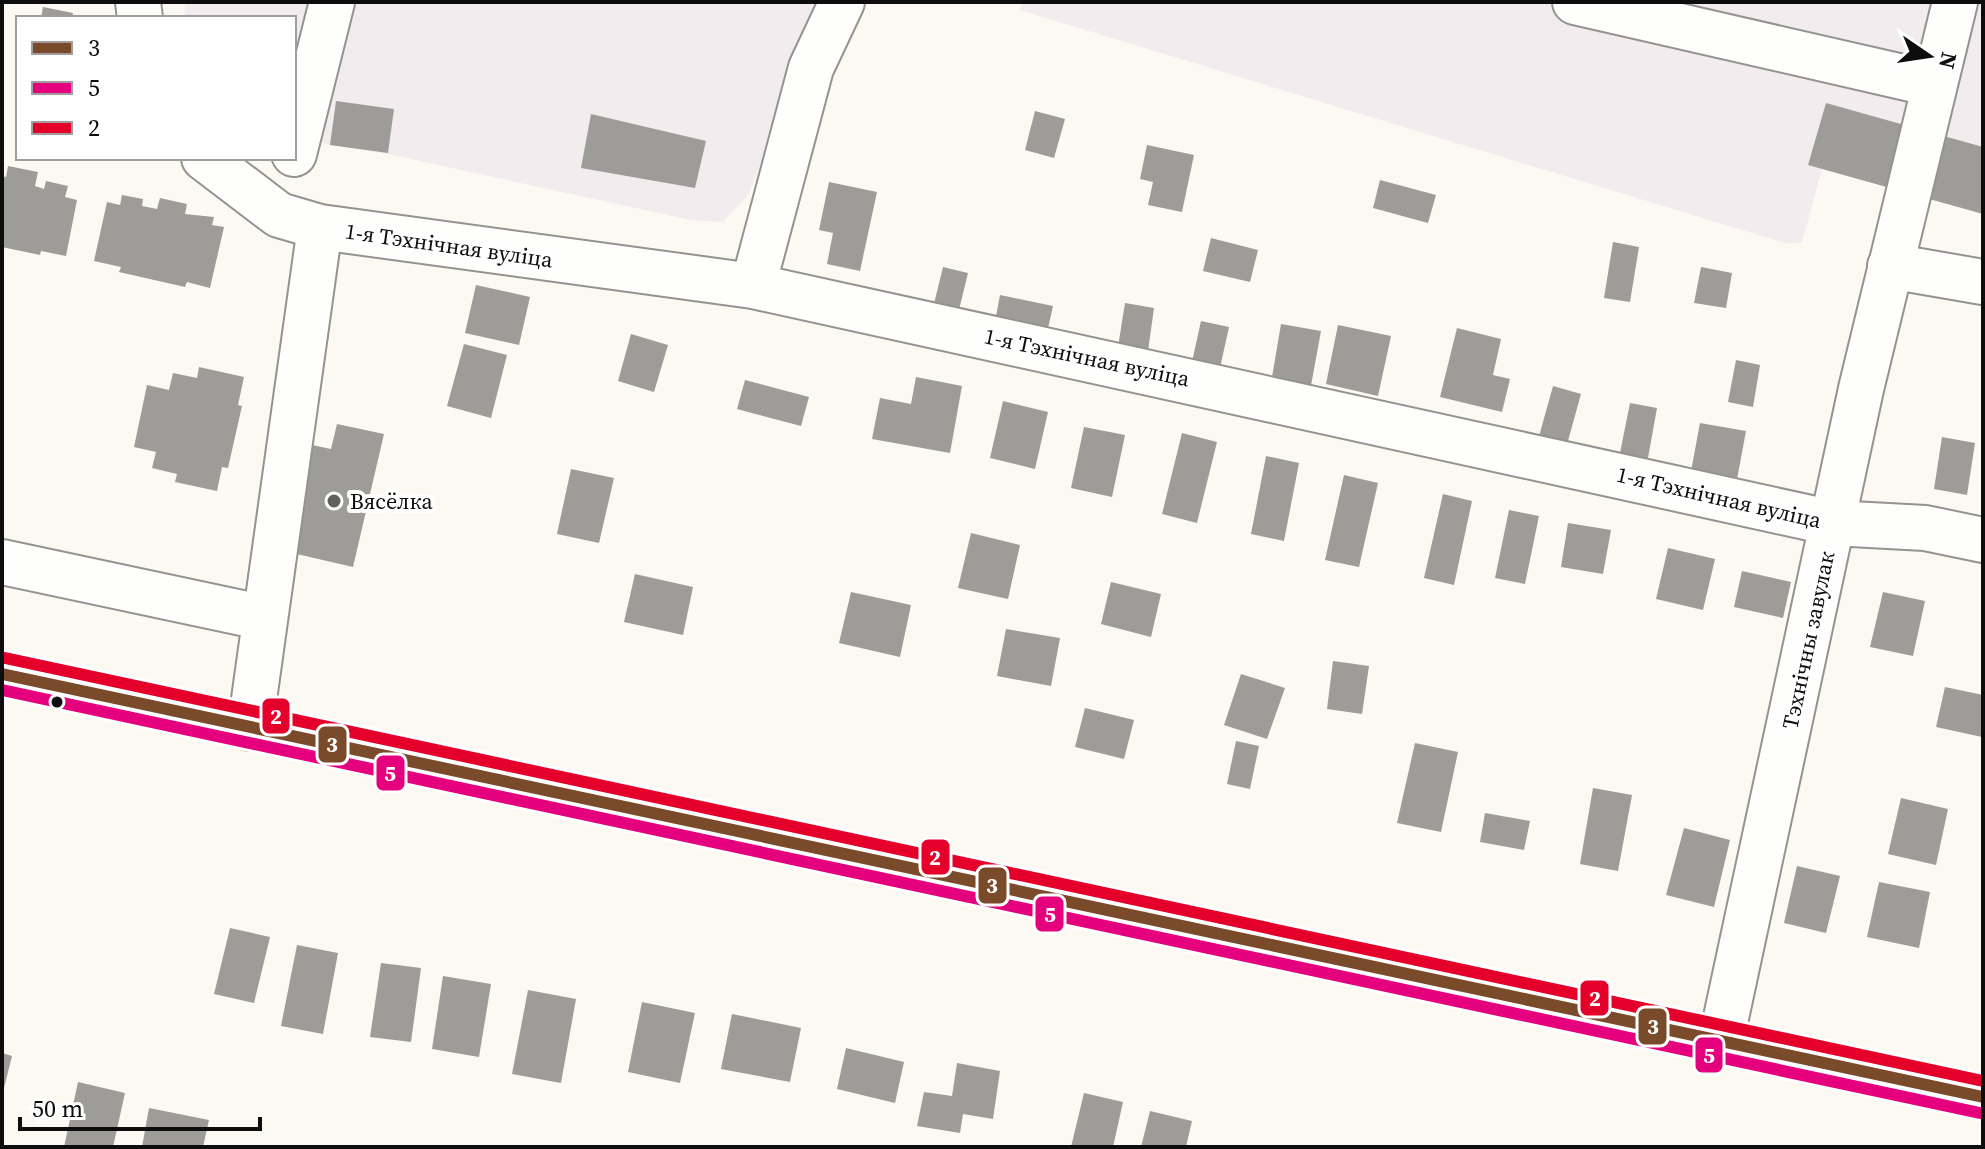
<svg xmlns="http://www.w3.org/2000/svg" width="1985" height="1149" viewBox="0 0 1985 1149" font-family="'Source Serif 4',serif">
	<rect width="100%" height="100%" fill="#fbf9f2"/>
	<path fill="#f2ecef" d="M185,2H825L748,195L723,222L691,220L388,154L330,145L294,135V18H184Z
		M1022,2H1983V214L1822,169L1802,242L1788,244L1020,10Z"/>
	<path fill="#9e9c98" d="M43,7L73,13L72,18H41Z
		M336,101L394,109L388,153L330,145Z
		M1826,103L1983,147V214L1808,165Z
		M1035,111L1065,119L1054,158L1025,150Z
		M591,114L706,141L695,188L581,168Z
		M1147,145L1194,155L1182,212L1148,205L1153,182L1140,179Z
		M8,166L38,172L35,186L44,189L46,181L68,186L65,197L77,200L66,256L41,251L40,255L2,247V176L6,177Z
		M1380,180L1436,195L1428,223L1373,208Z
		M829,182L877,192L860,271L827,264L833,233L819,230Z
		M122,195L143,199L142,206L157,209L160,198L187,204L185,214L214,217L212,225L224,227L210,288L187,282L185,287L119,272L121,267L94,261L107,202L120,205Z
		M1211,238L1258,250L1250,282L1203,271Z
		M1613,242L1639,247L1630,302L1604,298Z
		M943,267L968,273L957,318L932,312Z
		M1701,267L1732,273L1726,308L1694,303Z
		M476,285L530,297L519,345L465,333Z
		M1000,295L1053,306L1046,337L994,327Z
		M1125,303L1154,308L1147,358L1117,353Z
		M1201,321L1229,327L1218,377L1190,371Z
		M1281,324L1321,331L1310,391L1271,383Z
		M1338,325L1391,336L1378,396L1326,384Z
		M1457,328L1501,339L1493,375L1510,379L1502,412L1440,397Z
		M631,334L668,345L654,392L618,381Z
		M464,344L507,355L491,418L447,406Z
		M1736,360L1760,365L1753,407L1728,402Z
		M199,367L244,377L238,405L242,406L228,468L222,467L217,491L175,482L177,474L152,468L156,452L134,447L147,385L169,390L173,373L197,378Z
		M916,377L962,386L950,453L872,439L880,398L911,404Z
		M745,380L809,397L801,426L737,409Z
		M1553,386L1581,394L1566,448L1538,440Z
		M1003,401L1048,412L1035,469L990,458Z
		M1630,403L1657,408L1646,469L1618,463Z
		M1700,423L1746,431L1735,490L1689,482Z
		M337,424L384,434L353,567L288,552L312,445L331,449Z
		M1084,427L1125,435L1112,497L1071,488Z
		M1182,433L1217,442L1197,523L1162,514Z
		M1942,437L1975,443L1967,495L1934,489Z
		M1266,456L1299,463L1284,541L1251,534Z
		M571,469L614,478L599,543L557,534Z
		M1344,475L1378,483L1359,567L1325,560Z
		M1443,494L1472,501L1454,585L1424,578Z
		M1509,510L1539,516L1525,584L1495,578Z
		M1568,523L1611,530L1603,574L1561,567Z
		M971,533L1020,545L1008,599L958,588Z
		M1668,548L1715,559L1703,610L1656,599Z
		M1742,571L1791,582L1783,618L1734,607Z
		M635,574L693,587L683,635L624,622Z
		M1111,582L1161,594L1151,637L1101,624Z
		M851,592L911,605L900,657L839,643Z
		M1883,592L1925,601L1913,656L1870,647Z
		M1006,629L1060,638L1051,686L997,676Z
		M1333,661L1369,666L1362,714L1327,709Z
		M1241,674L1285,688L1267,739L1224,725Z
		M1945,687L1983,695L1982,737L1936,727Z
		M1085,708L1134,720L1124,759L1075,747Z
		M1236,741L1259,746L1250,789L1227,784Z
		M1415,743L1458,752L1441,832L1397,823Z
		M1593,788L1632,795L1618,871L1580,864Z
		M1901,798L1948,809L1936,865L1888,854Z
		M1485,813L1530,821L1524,850L1480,842Z
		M1684,828L1730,840L1714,907L1666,895Z
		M1797,866L1840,876L1826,933L1784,923Z
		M1879,882L1930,892L1919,948L1867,937Z
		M230,928L270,937L254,1003L214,994Z
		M297,945L338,953L323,1034L281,1026Z
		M381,963L421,968L411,1042L370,1037Z
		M443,976L491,984L479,1057L432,1049Z
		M528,990L576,999L561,1083L512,1074Z
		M642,1002L695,1013L680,1083L628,1072Z
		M732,1014L801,1028L790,1082L721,1069Z
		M846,1048L904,1062L895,1103L837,1089Z
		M2,1053L12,1056L3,1092H2Z
		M957,1063L1000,1071L993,1119L963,1114L960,1133L917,1126L924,1092L952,1096Z
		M78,1082L125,1093L113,1147H64Z
		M1084,1093L1123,1102L1113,1147H1071Z
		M149,1108L209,1120L203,1147H142Z
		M1150,1111L1192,1121L1186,1147H1141Z"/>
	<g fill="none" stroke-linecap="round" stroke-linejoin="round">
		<defs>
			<path id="minor" d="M138,2L140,18
				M1575,2L1933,84
				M294,154L332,2
				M204,158L279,215L320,227L753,286L1833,523L1925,528L1983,540
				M1890,266L1983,282
				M753,286L811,68L842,2
				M2,562L265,618
				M250,728L320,227
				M1721,1041L1861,389L1955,2"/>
			<path id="major" d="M2,674L1983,1097"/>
		</defs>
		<use href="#minor" stroke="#949390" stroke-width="48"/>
		<use href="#major" stroke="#81817d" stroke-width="48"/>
		<use href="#minor" stroke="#fefefd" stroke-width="44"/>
		<use href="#major" stroke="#ece6d8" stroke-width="44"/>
		<defs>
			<path id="bus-1" d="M2,674L1983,1097"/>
			<path id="bus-2" d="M2,690L1980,1113"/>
			<path id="bus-3" d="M5,658L1983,1081"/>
		</defs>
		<use href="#bus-1" stroke="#fff" stroke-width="18"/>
		<use href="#bus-2" stroke="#fff" stroke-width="18"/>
		<use href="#bus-3" stroke="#fff" stroke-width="18"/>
		<use href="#bus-1" stroke="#7a4b2a" stroke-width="12"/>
		<use href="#bus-2" stroke="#e5007d" stroke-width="12"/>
		<use href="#bus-3" stroke="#e4002b" stroke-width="12"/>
	</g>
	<circle fill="#60605d" stroke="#fff" stroke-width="3" cx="334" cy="501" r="8"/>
	<circle fill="#0d0d0d" stroke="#fff" stroke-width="3" cx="57" cy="702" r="7"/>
	<g text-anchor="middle" stroke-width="8" stroke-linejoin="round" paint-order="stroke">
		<g font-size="22" fill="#0d0d0d" stroke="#fff">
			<text transform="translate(449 245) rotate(8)" y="8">1-я Тэхнічная вуліца</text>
			<text transform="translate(1087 357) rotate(12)" y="8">1-я Тэхнічная вуліца</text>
			<text transform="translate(1719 497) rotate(13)" y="8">1-я Тэхнічная вуліца</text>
			<text transform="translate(1808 640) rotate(-78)" y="8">Тэхнічны завулак</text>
		</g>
		<g font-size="22" fill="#0d0d0d" stroke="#fff" text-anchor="start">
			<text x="350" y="509">Вясёлка</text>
		</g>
	</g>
	<g stroke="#fff" stroke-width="3">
		<rect x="261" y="697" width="30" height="38" rx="8" fill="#e4002b"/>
		<rect x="317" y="725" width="31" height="39" rx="8" fill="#7a4b2a"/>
		<rect x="375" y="754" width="31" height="38" rx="8" fill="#e5007d"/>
		<rect x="920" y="838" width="31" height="38" rx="8" fill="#e4002b"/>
		<rect x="977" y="866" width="31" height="39" rx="8" fill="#7a4b2a"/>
		<rect x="1034" y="895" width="31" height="38" rx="8" fill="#e5007d"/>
		<rect x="1579" y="979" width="31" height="38" rx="8" fill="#e4002b"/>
		<rect x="1637" y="1007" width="31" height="39" rx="8" fill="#7a4b2a"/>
		<rect x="1694" y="1036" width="30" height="38" rx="8" fill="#e5007d"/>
	</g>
	<g font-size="22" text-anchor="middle" font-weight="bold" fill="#fff">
		<text x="276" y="724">2</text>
		<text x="332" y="752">3</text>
		<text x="390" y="781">5</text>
		<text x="935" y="865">2</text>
		<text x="992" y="893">3</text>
		<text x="1050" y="922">5</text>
		<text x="1595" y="1006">2</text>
		<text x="1653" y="1034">3</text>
		<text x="1709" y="1063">5</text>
	</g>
	<rect width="1985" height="1149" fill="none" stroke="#0d0d0d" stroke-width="8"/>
	<rect x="16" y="16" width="280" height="144" fill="#ffffff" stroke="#9e9e9e" stroke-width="2"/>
	<rect x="32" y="42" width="40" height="12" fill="#7a4b2a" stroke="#9e9e9e" stroke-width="2"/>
	<text x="88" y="56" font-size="24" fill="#0d0d0d">3</text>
	<rect x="32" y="82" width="40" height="12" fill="#e5007d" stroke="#9e9e9e" stroke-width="2"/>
	<text x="88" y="96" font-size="24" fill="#0d0d0d">5</text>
	<rect x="32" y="122" width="40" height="12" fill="#e4002b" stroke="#9e9e9e" stroke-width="2"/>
	<text x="88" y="136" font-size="24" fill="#0d0d0d">2</text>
	<g transform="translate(1929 56) rotate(103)" stroke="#ffffff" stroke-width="6" paint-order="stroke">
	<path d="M0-6L14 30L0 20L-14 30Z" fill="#0d0d0d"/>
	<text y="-12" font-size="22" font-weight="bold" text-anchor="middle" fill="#0d0d0d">N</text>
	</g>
	<path d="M20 1117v12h240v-12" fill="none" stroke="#0d0d0d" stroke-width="4"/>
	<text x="32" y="1117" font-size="24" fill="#0d0d0d" stroke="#ffffff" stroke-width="6" paint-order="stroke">50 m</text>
</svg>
